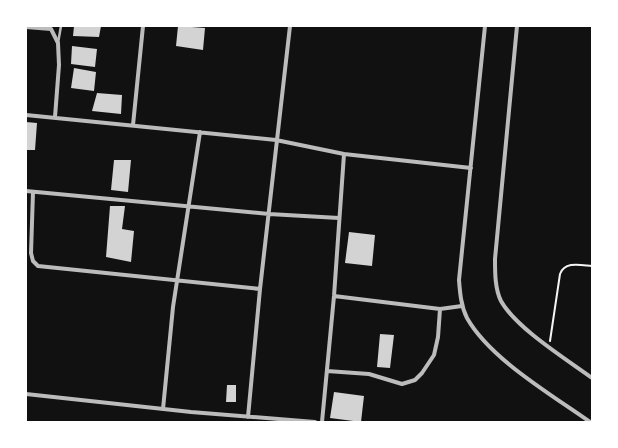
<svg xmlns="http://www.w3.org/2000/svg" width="618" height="448" viewBox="0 0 618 448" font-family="'Source Sans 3',sans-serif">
	<rect width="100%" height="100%" fill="#111"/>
	<path fill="#d3d3d3" d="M74,26H101L99,37L73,36Z
		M178,26L205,28L203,50L176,46Z
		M72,46L97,49L95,67L71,64Z
		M74,68L96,72L94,91L71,88Z
		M97,93L122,95L121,114L92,111Z
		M26,122L37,123L35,150H26Z
		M114,160H131L128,192L111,190Z
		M110,206H125L122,229L134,231L131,262L106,257Z
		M349,232L375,235L372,266L345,263Z
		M380,334L394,335L390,368L377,367Z
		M227,385H236V402H226Z
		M334,392L364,396L361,422L330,418Z"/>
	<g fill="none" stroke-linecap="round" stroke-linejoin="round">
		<path stroke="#f5f5f5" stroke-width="2" d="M550,341L560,274C565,261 580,265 592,266"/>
		<path stroke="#bcbcbc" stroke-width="2.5" d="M58,43L61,26"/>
		<path stroke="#bcbcbc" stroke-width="4" d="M485,26L459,280C460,293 461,306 467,318C490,359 552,395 590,422
			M517,26L495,259C495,273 495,289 501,301C516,328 566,359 592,378
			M26,27L51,29L58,43L59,65L55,117
			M26,115L276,140L344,154
			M133,125L143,26
			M26,191L269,214L339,218
			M33,192L31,253L33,261L38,266L260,289
			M334,296L440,309L462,306
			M327,371L369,374L402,384L415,380L422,373L434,355L438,337L440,309
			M26,394L191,412L315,422
			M163,409L173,307L200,132
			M248,417L260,289L290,26
			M322,422L334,296L344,154L471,168"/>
	</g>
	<rect width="618" height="448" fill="none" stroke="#ffffff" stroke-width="54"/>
</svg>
